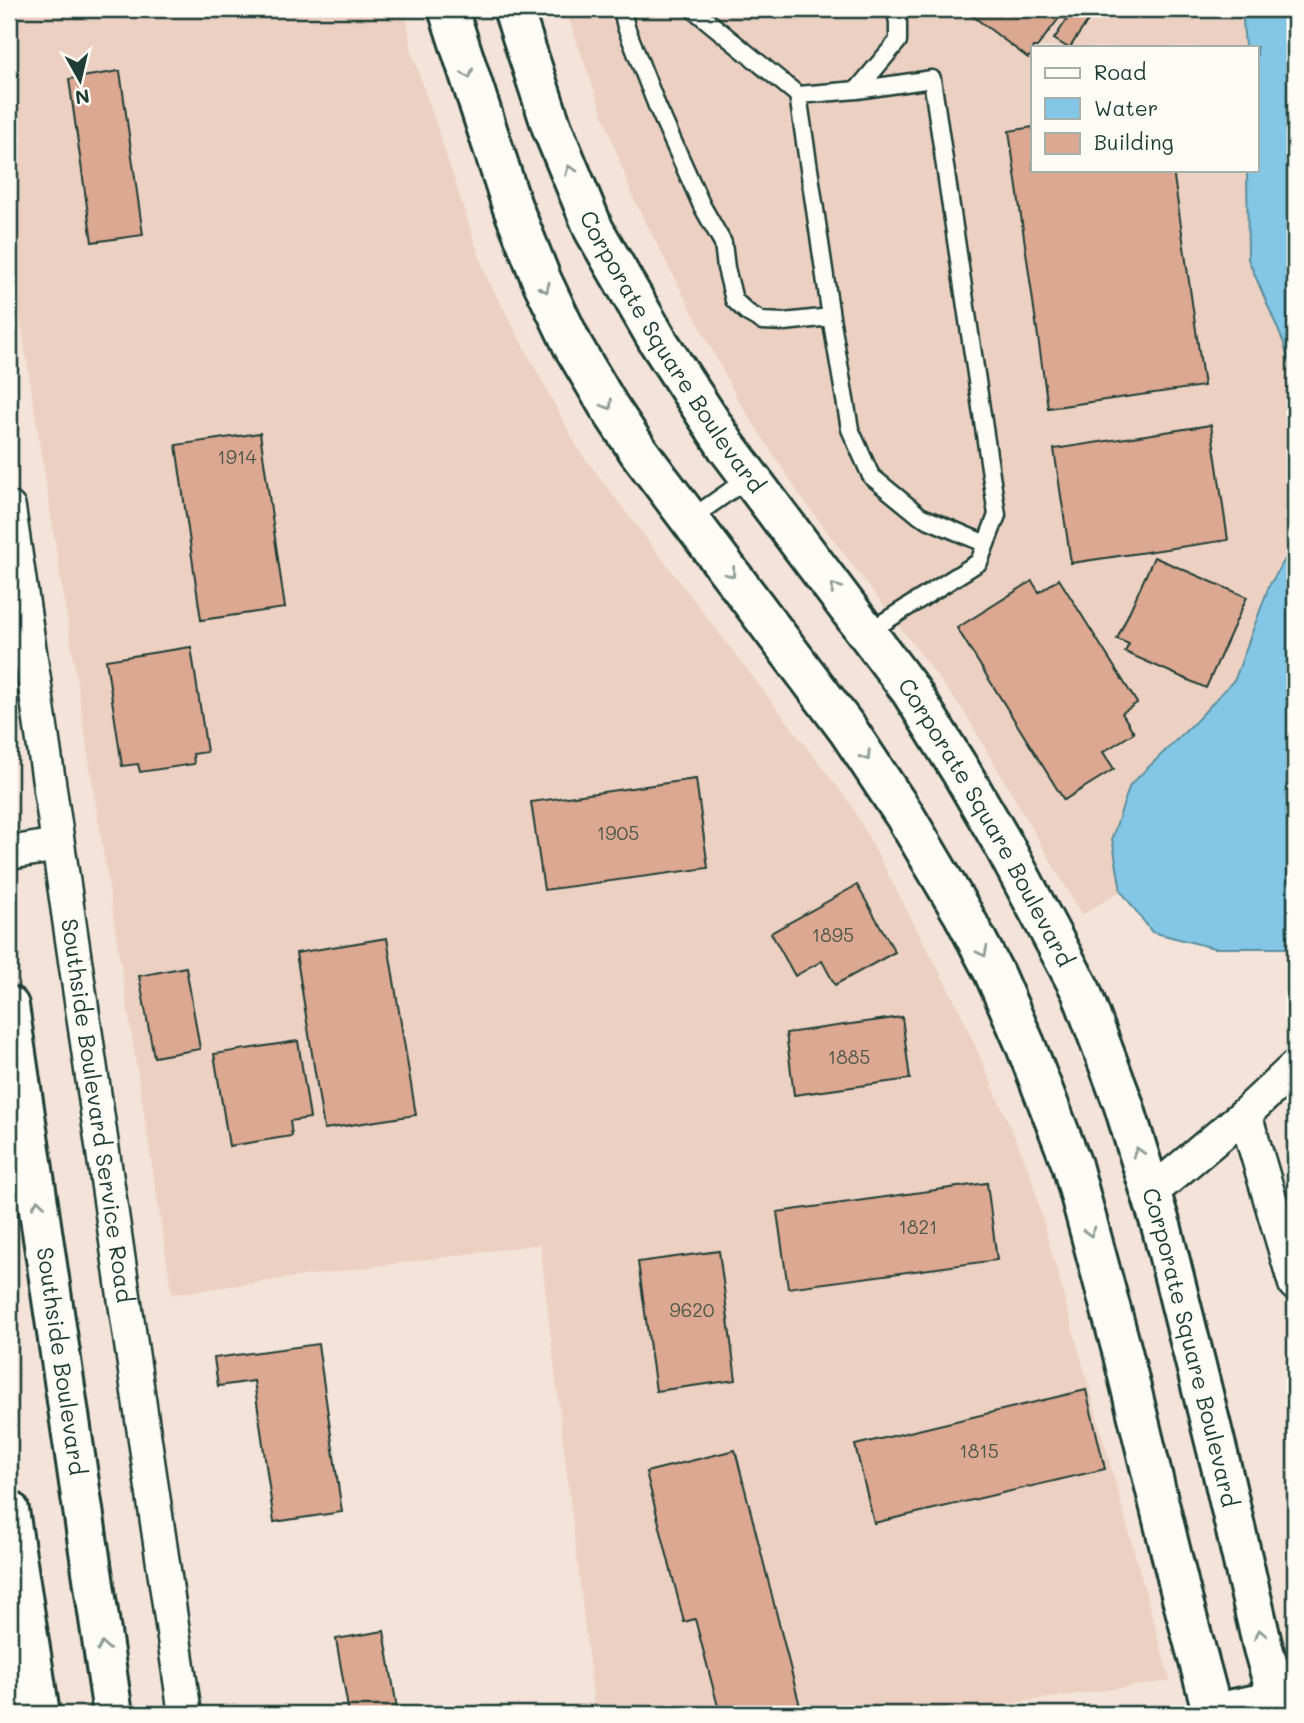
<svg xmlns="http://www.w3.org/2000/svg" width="1304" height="1723" viewBox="0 0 1304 1723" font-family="Mali,sans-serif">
	<rect width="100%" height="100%" fill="#f3e3d8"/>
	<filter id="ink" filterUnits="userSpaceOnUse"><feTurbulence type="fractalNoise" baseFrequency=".0143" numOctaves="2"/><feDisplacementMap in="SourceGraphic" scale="14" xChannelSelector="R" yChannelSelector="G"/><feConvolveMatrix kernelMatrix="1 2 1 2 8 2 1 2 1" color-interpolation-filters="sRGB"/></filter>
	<g filter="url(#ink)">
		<path fill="#ecd1c3" d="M9,9H405L412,52L486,276L580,452L852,806L960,1011L1029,1170L1170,1681L935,1714H595L540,1244L172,1294L9,246Z
			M566,9H1242L1245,47H1033V170H1247L1248,259L1284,341L1295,381V543L1269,586L1235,679L1196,721L1112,838L1121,891L1082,915L965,713L801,497L737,398L633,198L570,23Z"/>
		<path fill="#84c6e5" stroke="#5c8f9e" stroke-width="2" d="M1242,9H1295V381L1283,341L1248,259L1247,170H1257V47H1245Z
			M1295,543V944L1286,948H1214L1152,932L1121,891L1112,838L1130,785L1196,721L1235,679L1269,586Z"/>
		<path fill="#dca891" stroke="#1f3d34" stroke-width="2" d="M967,9H1066L1037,47H1033V53L1028,58L966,11Z
			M1074,9H1096L1070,47H1067L1054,39Z
			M120,71L143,235L92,242L69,79Z
			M1033,127V170H1173L1204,386L1048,408L1009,131Z
			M1211,425L1228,540L1071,563L1054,449Z
			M260,433L285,608L201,620L176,445Z
			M1154,557L1247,597L1206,688L1125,652L1129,644L1117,639Z
			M1059,579L1137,703L1122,713L1134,733L1103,752L1114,769L1064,800L957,628L1032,581L1039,592Z
			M191,647L207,752L193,754L194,764L140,772L138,764L122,766L106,660Z
			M696,779L708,868L544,890L531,802Z
			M857,885L895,952L835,985L822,961L795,976L771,933Z
			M387,938L416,1115L324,1129L296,953Z
			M186,967L200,1049L154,1057L139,976Z
			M902,1017L910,1079L794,1095L786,1033Z
			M298,1041L310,1118L290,1121L292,1136L229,1146L214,1054Z
			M987,1183L997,1260L788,1288L777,1212Z
			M719,1251L736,1380L656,1391L638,1262Z
			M318,1344L342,1512L274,1522L254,1381L218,1386L214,1358Z
			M1086,1390L1105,1469L874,1523L855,1445Z
			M735,1450L802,1714H720L695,1619L684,1622L646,1472Z
			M384,1631L398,1714H349L336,1639Z"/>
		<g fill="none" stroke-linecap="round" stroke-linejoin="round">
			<defs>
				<path id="lane" d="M622,9L626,27L657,106L702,206L723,243L726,268L734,300L748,313L762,321L784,322L831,317
					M693,9L798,95L831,317L850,429L871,476L920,516L986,544
					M857,90L898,41V22L895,9
					M798,95L857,90L932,79L997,515L979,562L868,632
					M690,519L750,477"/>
				<g id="street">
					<path id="s1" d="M9,508L185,1714"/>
					<path d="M9,853L58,845"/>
					<path d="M1295,1067L1245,1114L1295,1284"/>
					<path d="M1151,1193L1245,1114"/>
				</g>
				<g id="secondary">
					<path d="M448,9L512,206L542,281L573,346L609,407L639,452L848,730L905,816L963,914L994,973L1025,1044L1072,1165L1122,1351L1182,1598L1213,1714"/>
					<path id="s2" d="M513,9L552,128L594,230L658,341L727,447L910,690L960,770L1003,844L1081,991L1123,1103L1162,1229L1221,1466L1263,1648L1282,1714"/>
					<path d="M1209,1714L1277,1700"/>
				</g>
				<g id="highway">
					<path id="s3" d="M9,1006L113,1714"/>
					<path d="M9,1510L40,1714"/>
				</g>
			</defs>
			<use href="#lane" stroke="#1f3d34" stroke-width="21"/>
			<use href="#street" stroke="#1f3d34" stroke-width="37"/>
			<use href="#secondary" stroke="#1f3d34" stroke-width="44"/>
			<use href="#highway" stroke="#1f3d34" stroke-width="44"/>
			<use href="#lane" stroke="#fdfcf7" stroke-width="16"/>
			<use href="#street" stroke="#fdfcf7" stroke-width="32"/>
			<use href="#secondary" stroke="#fdfcf7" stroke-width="38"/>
			<use href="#highway" stroke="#fdfcf7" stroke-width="38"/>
		</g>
		<defs><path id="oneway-chevron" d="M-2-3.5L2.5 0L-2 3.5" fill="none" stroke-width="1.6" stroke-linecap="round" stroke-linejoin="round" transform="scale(1.75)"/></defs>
		<g stroke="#8e9c96">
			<use href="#oneway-chevron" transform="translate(468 74) rotate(72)"/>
			<use href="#oneway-chevron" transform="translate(570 170) rotate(-112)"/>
			<use href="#oneway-chevron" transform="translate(545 288) rotate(65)"/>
			<use href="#oneway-chevron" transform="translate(608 405) rotate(58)"/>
			<use href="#oneway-chevron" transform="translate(731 573) rotate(52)"/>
			<use href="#oneway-chevron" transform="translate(835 588) rotate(-127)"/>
			<use href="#oneway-chevron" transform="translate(866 756) rotate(57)"/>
			<use href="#oneway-chevron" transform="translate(983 952) rotate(63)"/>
			<use href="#oneway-chevron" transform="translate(1138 1152) rotate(-107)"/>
			<use href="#oneway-chevron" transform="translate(38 1204) rotate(-98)"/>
			<use href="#oneway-chevron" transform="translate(1090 1232) rotate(75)"/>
			<use href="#oneway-chevron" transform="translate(1260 1634) rotate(-103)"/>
			<use href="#oneway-chevron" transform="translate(103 1647) rotate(-98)"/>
		</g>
	</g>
	<g text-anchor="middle" stroke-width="5" stroke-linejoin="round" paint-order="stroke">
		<g font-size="19" fill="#4e584b">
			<text x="237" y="464">1914</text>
			<text x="618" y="840">1905</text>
			<text x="833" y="942">1895</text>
			<text x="849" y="1064">1885</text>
			<text x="918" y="1234">1821</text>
			<text x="692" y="1317">9620</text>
			<text x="979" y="1458">1815</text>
		</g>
		<g font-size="23" fill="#1f3d34" stroke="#fdfcf7">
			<text dy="8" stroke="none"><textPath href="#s2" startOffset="380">Corporate Square Boulevard</textPath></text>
			<text dy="8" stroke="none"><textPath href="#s2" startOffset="947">Corporate Square Boulevard</textPath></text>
			<text dy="8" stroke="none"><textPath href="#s1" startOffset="609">Southside Boulevard Service Road</textPath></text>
			<text dy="8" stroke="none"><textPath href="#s2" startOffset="1514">Corporate Square Boulevard</textPath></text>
			<text dy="8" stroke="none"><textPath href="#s3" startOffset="359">Southside Boulevard</textPath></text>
		</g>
	</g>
	<rect width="1304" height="1723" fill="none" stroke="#fdfcf7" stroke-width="35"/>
	<rect x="18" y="18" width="1269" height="1688" fill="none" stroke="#1f3d34" stroke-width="2.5" filter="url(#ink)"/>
	<rect x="1031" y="46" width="228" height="126" fill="#fdfcf7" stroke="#a4b0a9" stroke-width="2"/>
	<rect x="1045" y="68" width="35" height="10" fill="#fdfcf7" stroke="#a4b0a9" stroke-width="2"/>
	<text x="1094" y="80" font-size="21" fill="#1f3d34">Road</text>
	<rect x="1045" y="98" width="35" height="21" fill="#84c6e5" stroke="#a4b0a9" stroke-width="2"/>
	<text x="1094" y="116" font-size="21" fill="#1f3d34">Water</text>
	<rect x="1045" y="133" width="35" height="21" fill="#dca891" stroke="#a4b0a9" stroke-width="2"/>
	<text x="1094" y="150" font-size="21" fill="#1f3d34">Building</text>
	<g transform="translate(80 80) rotate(172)" stroke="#fdfcf7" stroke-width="5" paint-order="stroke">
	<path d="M0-5L12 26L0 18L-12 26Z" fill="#1f3d34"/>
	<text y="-10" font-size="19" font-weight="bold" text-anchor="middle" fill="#1f3d34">N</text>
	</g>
</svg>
